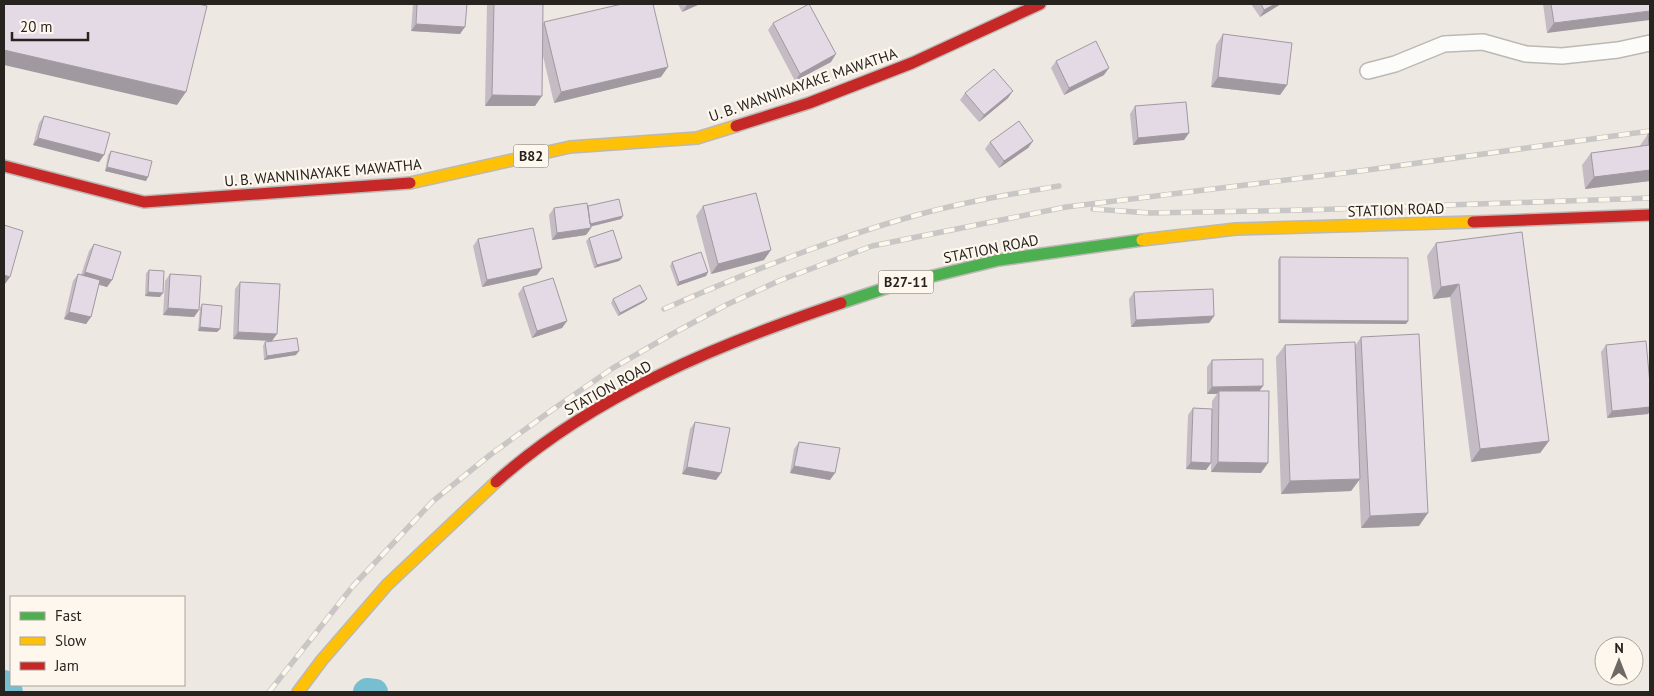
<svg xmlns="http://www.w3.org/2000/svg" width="1654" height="696" viewBox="0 0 1654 696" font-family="'PT Sans',sans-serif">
	<rect width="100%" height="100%" fill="#eee8e2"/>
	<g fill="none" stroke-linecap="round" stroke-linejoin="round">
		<path stroke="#77bed0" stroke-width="26" d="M4,683L10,692
			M366,692L367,691L375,692"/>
		<defs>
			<path id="lane" d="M1368,71L1395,64L1444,44L1483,42L1526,54L1562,56L1618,50L1650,43"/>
			<path id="fast" d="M841,303L892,286L999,260L1142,240"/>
			<path id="slow" d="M410,183L570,147L697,138L736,126
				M1142,240L1236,229L1473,222
				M298,692L322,660L387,585L496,482"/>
			<path id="jam" d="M736,126L809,103L912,63L1040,4
				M4,166L144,202L410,183
				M1473,222L1650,215
				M496,482C593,395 719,344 841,303"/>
		</defs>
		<use href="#lane" stroke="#bcb8b3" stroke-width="18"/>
		<use href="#fast" stroke="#bcb8b3" stroke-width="14"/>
		<use href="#slow" stroke="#bcb8b3" stroke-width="14"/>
		<use href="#jam" stroke="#bcb8b3" stroke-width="14"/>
		<use href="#lane" stroke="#fcfcfb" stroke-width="15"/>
		<use href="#fast" stroke="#4caf50" stroke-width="11"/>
		<use href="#slow" stroke="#ffc107" stroke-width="11"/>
		<use href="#jam" stroke="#c62828" stroke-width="11"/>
		<defs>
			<path id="rail" d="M1093,209L1150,213L1307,210L1650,198
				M664,309C746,273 830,239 917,215C963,202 1012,194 1059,186
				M269,692L353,586L433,501L490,455L552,410L613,368L672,334L726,305L781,280L872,246L1066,207L1360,171L1650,131"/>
		</defs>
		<use href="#rail" stroke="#c9c7c5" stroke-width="5.5"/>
		<use href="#rail" stroke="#fef7ee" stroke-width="4" stroke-dasharray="11" stroke-linecap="butt"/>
	</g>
	<path fill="#c4bbc5" d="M413,4H467L460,34L411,31Z
		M487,4H543V24L544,22L661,77L554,103L543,56L535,106H485Z
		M678,4H700L682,12Z
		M1251,4H1281L1260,17Z
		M1543,4H1650L1547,33Z
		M773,23L831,62L795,81L768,30Z
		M1223,34L1287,85L1280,95L1211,87L1216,45Z
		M1056,61L1104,75L1064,95L1051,68Z
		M965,93L1008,98L979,122L960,100Z
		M1135,106L1189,133L1184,140L1133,145L1130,114Z
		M44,116L104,155L99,162L33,145L39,123Z
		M1648,134H1650V181L1585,189L1582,165L1591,153L1639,147Z
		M1033,141L1028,148L999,168L985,149L990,142Z
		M111,151L146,181L105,171L108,155Z
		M588,206L621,219L590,227L591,228L586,235L552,240L549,215L554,208Z
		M703,206L764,260L711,274L696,216Z
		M589,238L622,258L619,261L594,268L586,241Z
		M478,239L537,275L482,287L473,246Z
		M1436,243L1549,441L1540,453L1471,462L1450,297L1433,299L1427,256Z
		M94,244L112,280L107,287L99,285L91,317L86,324L64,319L73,281L78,274L81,275L89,251Z
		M1280,257L1408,321L1406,324L1278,323V260Z
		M672,262L708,272L706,276L677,286L670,266Z
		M149,270L160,297L145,296L146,273Z
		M170,274L199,310L194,317L163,315L165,281Z
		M240,282L272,341L296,355L264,360L263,346L265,342L272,341L233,339L235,289Z
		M523,287L567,321L562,328L532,338L518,294Z
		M1134,292L1214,316L1209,323L1131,327L1129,299Z
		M613,299L644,302L618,316L611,303Z
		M202,304L220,329L217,332L198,331L200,308Z
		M1361,337L1419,526L1361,528L1359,480L1351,491L1281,494L1276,357L1285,345L1355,346Z
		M1606,345L1650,384V410L1648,414L1607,418L1601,352Z
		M1212,360L1260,391L1261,473L1211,472L1212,428L1211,463L1206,470L1186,469L1188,415L1193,408L1212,409V401L1217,394H1207V367Z
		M695,422L721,473L716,480L682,474L690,429Z
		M799,442L830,480L790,473L794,449Z"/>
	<path fill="#a099a0" d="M691,4H700L682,12L687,5Z
		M1275,4H1281L1260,17L1264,10Z
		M1650,11V20L1547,33L1554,23Z
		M416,24L465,27L460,34L411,31Z
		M4,50L186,92L177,105L4,65Z
		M836,54L831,62L795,81L800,74Z
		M668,67L661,77L554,103L561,92Z
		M1109,68L1104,75L1064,95L1069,88Z
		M1218,77L1287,85L1280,95L1211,87Z
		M1013,91L1008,98L979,122L984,115Z
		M492,95L542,96L535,106H485Z
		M1189,133L1184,140L1133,145L1138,138Z
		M38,138L104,155L99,162L33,145Z
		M1033,141L1028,148L999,168L1004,161Z
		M107,167L148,177L146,181L105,171Z
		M1650,170V181L1585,189L1594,177Z
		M623,216L621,219L588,227L590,224Z
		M591,228L586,235L552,240L557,233Z
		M771,250L764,260L711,274L718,264Z
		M622,258L619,261L594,268L597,265Z
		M542,268L537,275L482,287L487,280Z
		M85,272L112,280L107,287L80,279Z
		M708,272L706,276L677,286L679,282Z
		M4,275L10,277L5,284L4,283Z
		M1459,284L1450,297L1433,299L1441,287Z
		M148,292L163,293L160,297L145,296Z
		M647,299L644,302L618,316L620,313Z
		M168,308L199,310L194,317L163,315Z
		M69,312L91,317L86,324L64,319Z
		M1214,316L1209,323L1131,327L1136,320Z
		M1280,320L1408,321L1406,324L1278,323Z
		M567,321L562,328L532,338L537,331Z
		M200,327L220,329L217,332L198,331Z
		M238,332L277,334L272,341L233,339Z
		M299,351L296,355L264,360L267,356Z
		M1263,386L1258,393L1219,391L1217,394H1207L1212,387Z
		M1650,407V410L1648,414L1607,418L1612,411Z
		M1549,441L1540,453L1471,462L1480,449Z
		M1191,462L1211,463L1206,470L1186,469Z
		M1218,462L1268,463L1261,473L1211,472Z
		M794,466L835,473L830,480L790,473Z
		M687,467L721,473L716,480L682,474Z
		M1360,479L1351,491L1281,494L1290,481Z
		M1428,513L1419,526L1361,528L1370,516Z"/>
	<path fill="#e4dae5" stroke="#a099a0" d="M4,4H198L207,6L186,92L4,50Z
		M417,4H467L465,27L416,24Z
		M494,4H543L542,96L492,95Z
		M622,4H653L668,67L561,92L544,22Z
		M809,4L836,54L800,74L773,23Z
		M1261,4H1275L1264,10Z
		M1551,4H1650V11L1554,23Z
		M1223,34L1292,43L1287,85L1218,77Z
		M1096,41L1109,68L1069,88L1056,61Z
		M994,69L1013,91L984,115L965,93Z
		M1186,102L1189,133L1138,138L1135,106Z
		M44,116L110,133L104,155L38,138Z
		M1019,121L1033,141L1004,161L990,142Z
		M1648,134H1650V170L1594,177L1591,153L1649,145Z
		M111,151L152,161L148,177L107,167Z
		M756,193L771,250L718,264L703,206Z
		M619,199L623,216L590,224L588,206Z
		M587,203L591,228L557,233L554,208Z
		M4,225L23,231L10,277L4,275Z
		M533,228L542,268L487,280L478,239Z
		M613,230L622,258L597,265L589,238Z
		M1522,232L1549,441L1480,449L1459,284L1441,287L1436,243Z
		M94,244L121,252L112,280L85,272Z
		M701,252L708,272L679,282L672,262Z
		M1280,257L1408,258V321L1280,320Z
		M149,270L164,271L163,293L148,292Z
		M78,274L100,280L91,317L69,312Z
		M170,274L201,276L199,310L168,308Z
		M553,278L567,321L537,331L523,287Z
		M240,282L280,284L277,334L238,332Z
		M640,285L647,299L620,313L613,299Z
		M1213,289L1214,316L1136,320L1134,292Z
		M202,304L222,306L220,329L200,327Z
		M1419,334L1428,513L1370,516L1361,337Z
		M297,338L299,351L267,356L265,342Z
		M1646,341L1650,384V407L1612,411L1606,345Z
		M1355,342L1360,479L1290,481L1285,345Z
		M1263,359V386L1212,387V360Z
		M1219,391H1269L1268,463L1218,462Z
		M1193,408L1212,409L1211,463L1191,462Z
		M695,422L730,428L721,473L687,467Z
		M799,442L840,448L835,473L794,466Z"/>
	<g text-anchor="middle" stroke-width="4.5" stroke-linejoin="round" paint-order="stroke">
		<g fill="#fef7ee" stroke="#68635e" stroke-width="1">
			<rect x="513.5" y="144.5" width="35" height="23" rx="4"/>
			<rect x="878.5" y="270.5" width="55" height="23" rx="4"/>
		</g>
		<g font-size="14" font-weight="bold" fill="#272420">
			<text x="531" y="161">B82</text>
			<text x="906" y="287">B27-11</text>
		</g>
		<g font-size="15" fill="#272420" stroke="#fef7ee">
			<text transform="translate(803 85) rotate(-19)" y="5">U. B. WANNINAYAKE MAWATHA</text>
			<text transform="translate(323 173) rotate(-5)" y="5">U. B. WANNINAYAKE MAWATHA</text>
			<text transform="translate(1396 210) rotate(-2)" y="5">STATION ROAD</text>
			<text transform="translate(991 249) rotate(-11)" y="5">STATION ROAD</text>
			<text transform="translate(608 388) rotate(-29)" y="5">STATION ROAD</text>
		</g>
	</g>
	<rect width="1654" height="696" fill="none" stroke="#272420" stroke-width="10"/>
	<rect x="10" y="596" width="175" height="90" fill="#fef7ee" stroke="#a8a39c"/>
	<rect x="20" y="612" width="25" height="8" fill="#4caf50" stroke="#a8a39c"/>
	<text x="55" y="621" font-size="15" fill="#272420">Fast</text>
	<rect x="20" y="637" width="25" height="8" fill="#ffc107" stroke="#a8a39c"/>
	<text x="55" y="646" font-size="15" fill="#272420">Slow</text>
	<rect x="20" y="662" width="25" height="8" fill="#c62828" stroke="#a8a39c"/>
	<text x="55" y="671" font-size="15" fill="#272420">Jam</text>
	<g transform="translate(1619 661)"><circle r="24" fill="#fef7ee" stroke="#a8a39c"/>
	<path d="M0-4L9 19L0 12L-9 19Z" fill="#6d6964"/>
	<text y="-8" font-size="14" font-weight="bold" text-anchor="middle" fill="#272420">N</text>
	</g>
	<path d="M12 32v8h76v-8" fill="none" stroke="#272420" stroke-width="2.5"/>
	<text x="20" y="32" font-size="15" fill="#272420" stroke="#fef7ee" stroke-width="4" paint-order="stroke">20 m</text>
</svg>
